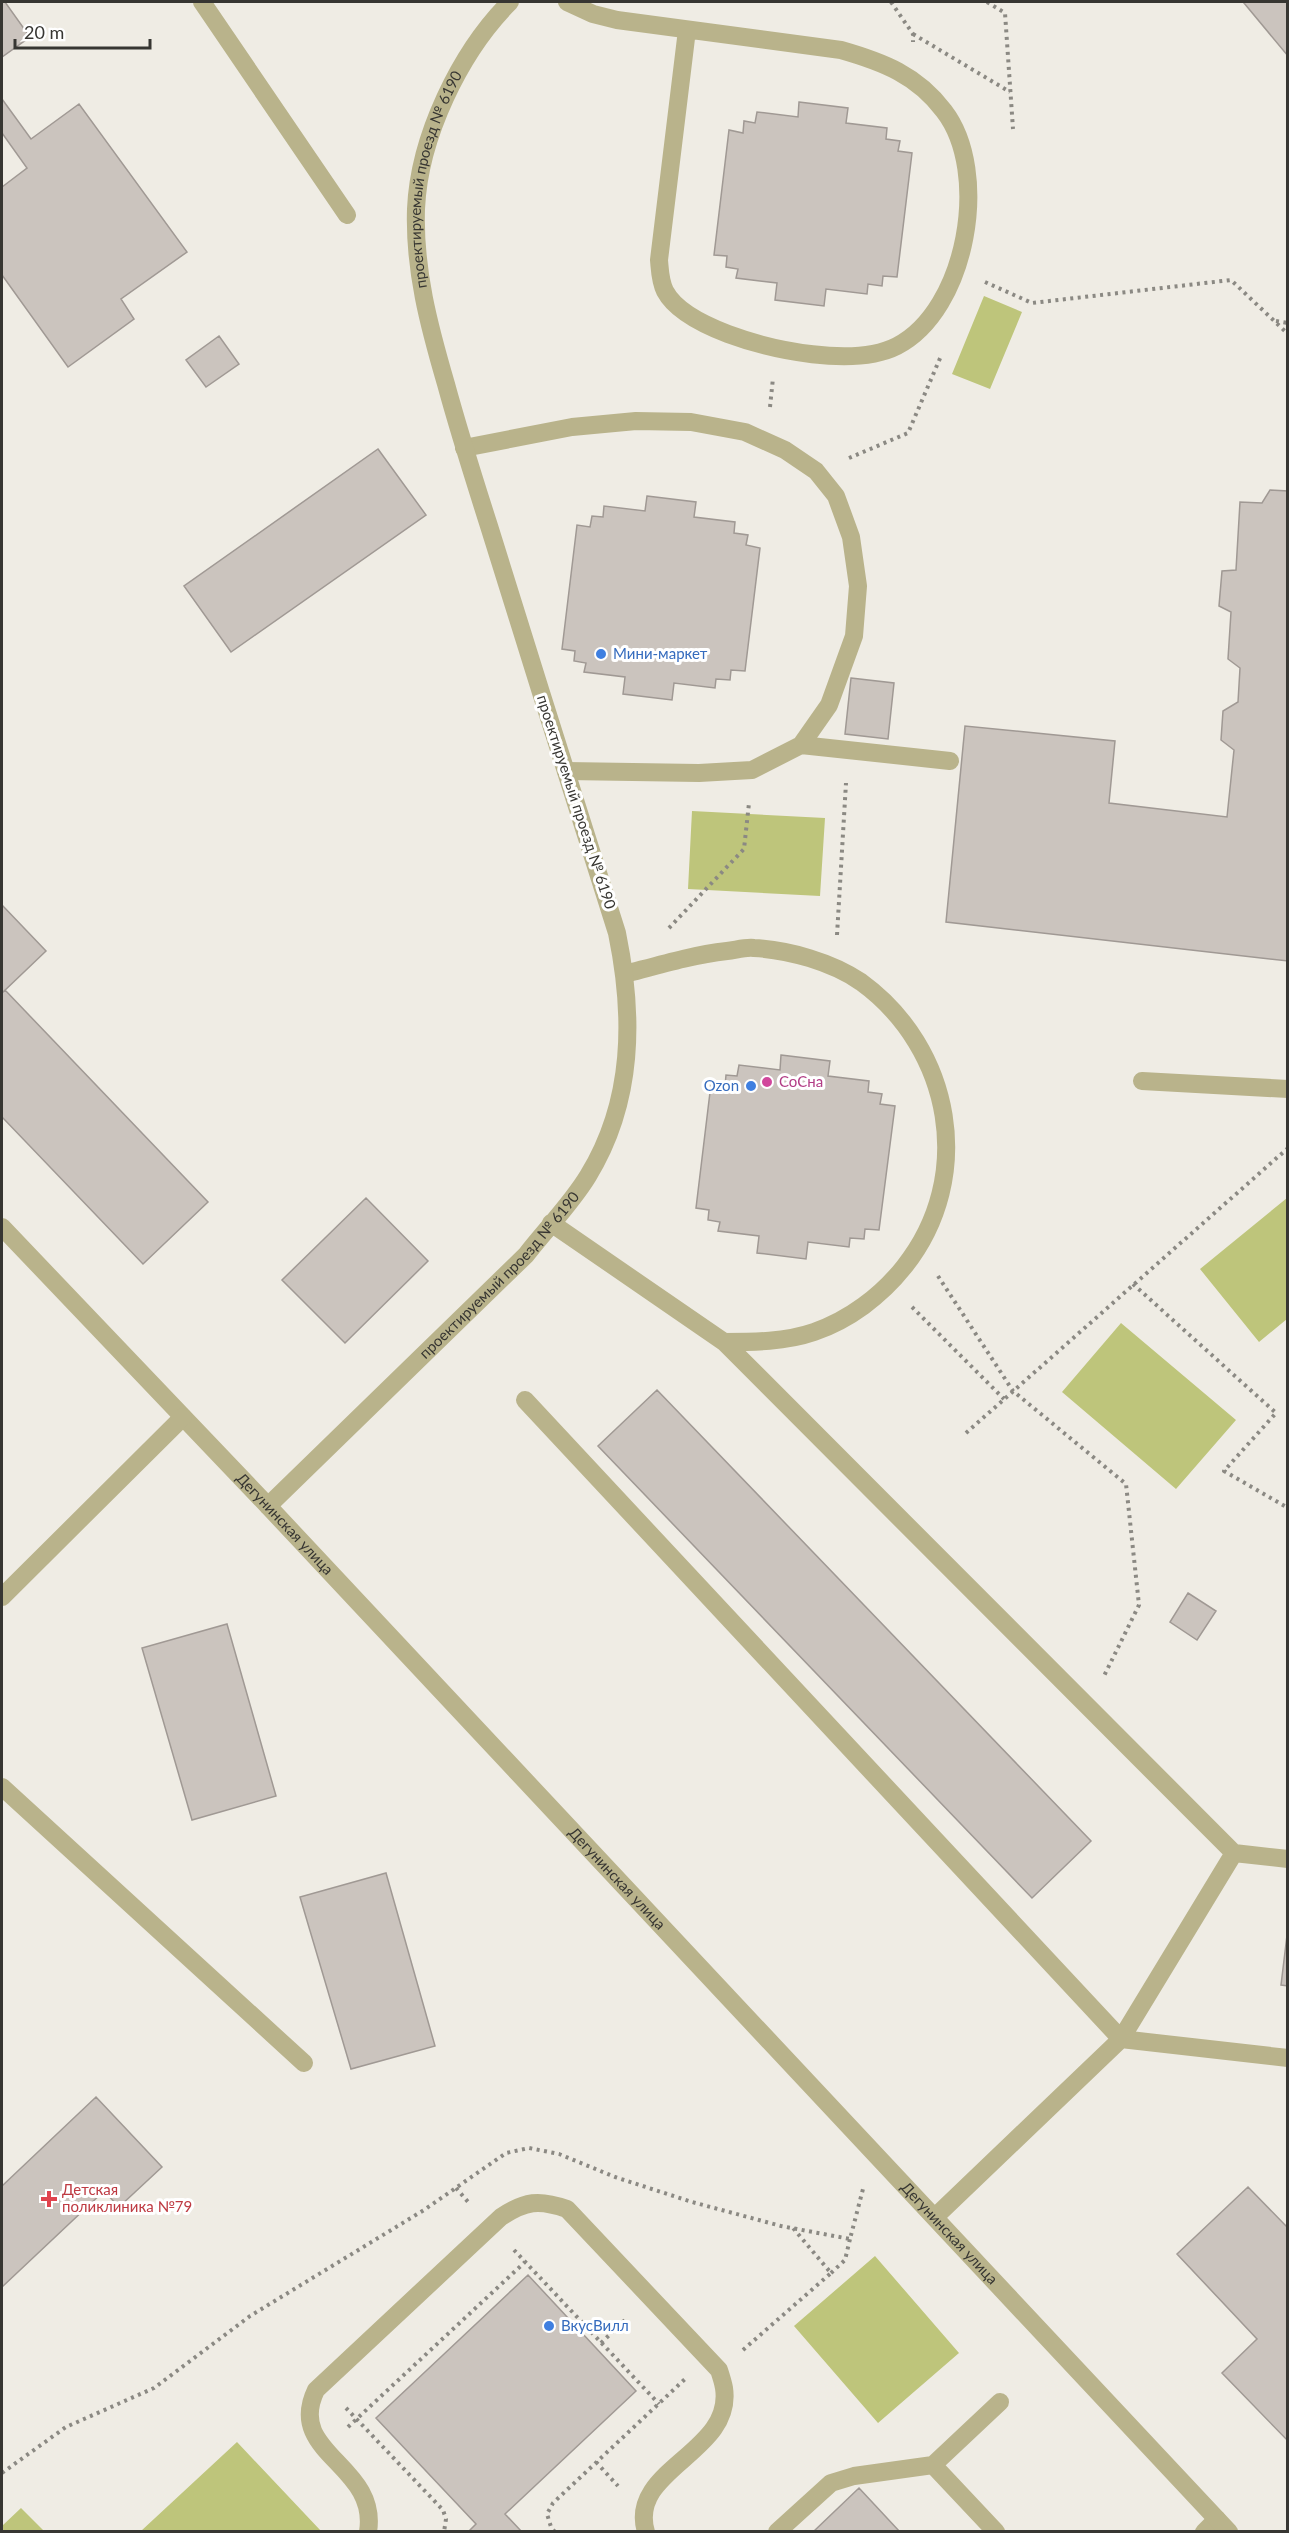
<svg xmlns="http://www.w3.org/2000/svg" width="1289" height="2533" viewBox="0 0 1289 2533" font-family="Lato,sans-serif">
	<rect width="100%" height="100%" fill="#efece4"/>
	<path fill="#bec57b" d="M984,296L1022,312L990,389L952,374Z
		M692,811L825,818L820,896L688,889Z
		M1287,1198V1319L1259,1342L1200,1269Z
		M1121,1323L1236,1420L1176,1489L1062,1392Z
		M875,2256L959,2353L878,2423L794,2326Z
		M237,2442L321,2531H141Z
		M21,2508L44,2531H2V2526Z"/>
	<path fill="#cbc4be" stroke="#a09994" stroke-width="1.5" d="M2,2H5L30,37L2,57Z
		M1245,2H1288V56L1244,3Z
		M2,99L31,139L79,104L187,252L121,299L134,319L68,367L2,275V187L27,168L2,133Z
		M799,102L848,108L846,123L887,128L886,139L900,141L898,151L912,153L897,277L883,276L882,286L868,284L867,294L826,289L824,306L775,300L777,283L736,278L738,269L726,267L727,256L714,255L729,130L743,133L744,121L755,123L757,112L798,117Z
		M219,336L239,364L206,387L186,360Z
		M378,449L426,515L231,652L184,586Z
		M1270,490L1288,491V961L946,922L965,726L1115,741L1109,803L1227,817L1234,750L1221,740L1223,711L1238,702L1240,668L1228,659L1231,612L1219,606L1222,571L1236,570L1240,502L1262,503Z
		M647,496L696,502L694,517L735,522L734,533L748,535L746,545L760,548L745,671L731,670L730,680L716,679L715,688L674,683L672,700L623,694L625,677L584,672L586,663L574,661L575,651L562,649L577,525L590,527L592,516L603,517L604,506L645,511Z
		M851,678L894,683L888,739L845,734Z
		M2,905L46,951L2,993Z
		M5,990L208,1202L143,1264L2,1117V993Z
		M781,1055L830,1061L828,1076L869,1081L868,1092L882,1094L880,1104L895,1106L879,1230L865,1229L864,1239L850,1238L849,1247L808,1242L806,1259L757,1253L759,1236L718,1231L720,1222L708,1220L709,1210L696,1208L711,1084L725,1086L726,1075L737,1076L739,1065L780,1070Z
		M366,1198L428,1261L345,1343L282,1280Z
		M657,1390L1091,1841L1032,1898L598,1446Z
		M1188,1593L1216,1611L1197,1640L1170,1622Z
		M227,1624L276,1796L192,1820L142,1648Z
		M386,1873L435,2046L351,2069L300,1897Z
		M1288,1927V1986L1281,1985Z
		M96,2097L162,2167L119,2207L104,2191L2,2287V2186Z
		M1248,2187L1288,2228V2441L1222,2373L1257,2339L1177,2254Z
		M528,2275L636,2391L505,2514L522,2532H468L476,2524L376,2418Z
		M859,2488L900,2532H813Z"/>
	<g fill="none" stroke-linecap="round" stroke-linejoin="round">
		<path stroke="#8b8983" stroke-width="4" stroke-dasharray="3 4.5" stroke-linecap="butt" d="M891,2L913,34V42
			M987,2L1005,13L1013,129
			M913,34L1010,92
			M985,282L1032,303L1231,280L1288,334
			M1276,321L1288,323
			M770,407L773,378
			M849,458L908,433L941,356
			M669,928L744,849L749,803
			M837,935L846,783
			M938,1276L1013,1391L1126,1484L1139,1605L1104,1676
			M1133,1284L1276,1413L1224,1471L1288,1508
			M912,1307L1004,1399
			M966,1433L1288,1148
			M456,2188L469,2203
			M514,2250L659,2404
			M831,2273L845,2260L850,2239
			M601,2343L627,2318
			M743,2350L831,2273L793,2228
			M346,2408L443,2510L446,2519L444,2532
			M348,2427L525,2262
			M596,2462L618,2486
			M2,2473L66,2427L154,2388L250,2316L424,2210L506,2153L529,2148L559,2154L615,2177L692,2202L781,2226L850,2239L863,2189
			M555,2532L551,2527L547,2514L553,2503L685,2379"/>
		<path stroke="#b9b38b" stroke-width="18" d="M202,2L347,215
			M567,2L593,14L617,20L841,50C883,62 917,75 944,111C991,172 967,310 897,346C854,368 771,350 728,334C707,326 676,312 665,291C660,281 660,271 659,260L687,30
			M464,448L572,427L636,421L691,422L745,432L785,450L816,471L836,496L851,537L858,586L854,636L829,705L801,745L752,770L699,773L566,771
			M801,745L950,761
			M625,974C659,965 692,955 727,951C736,950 745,947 754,948C789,950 832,962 861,982C952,1048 976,1177 904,1267C881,1296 849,1320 814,1332C785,1342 754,1342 724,1342
			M1142,1081L1288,1089
			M551,1223L724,1342L1234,1853L1288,1859
			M525,1400L1121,2039L1288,2058
			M2,1787L304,2063
			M935,2217L1121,2039L1234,1853
			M368,2532C379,2464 285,2454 316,2390L501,2217C525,2201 539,2199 567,2209L719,2370C721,2376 723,2382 724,2388C734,2453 627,2469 646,2532
			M777,2532L831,2483L854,2476L933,2465
			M996,2532L933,2465L1000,2402
			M1204,2532L1217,2519"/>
		<g stroke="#b9b38b" stroke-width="18">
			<path id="s1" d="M2,1227L268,1506L1229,2532"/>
			<path id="s2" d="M268,1506L526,1255C546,1229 571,1204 588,1176C634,1101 634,1016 617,933C574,797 531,662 489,526C474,479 459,432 446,384C429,326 414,270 416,209C419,137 460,52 510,2"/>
			<path d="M2,1597L183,1417"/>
		</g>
	</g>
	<g fill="#3f7fe0" stroke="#fff" stroke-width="2">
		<circle cx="601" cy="654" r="6"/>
		<circle cx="751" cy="1086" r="6"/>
		<circle cx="549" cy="2326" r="6"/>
	</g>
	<circle fill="#d1479c" stroke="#fff" stroke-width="2" cx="767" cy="1082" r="6"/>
	<path fill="#e0444e" stroke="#fff" stroke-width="2" d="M46 2190h6v6h6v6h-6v6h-6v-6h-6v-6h6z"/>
	<g text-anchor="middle" stroke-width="6" stroke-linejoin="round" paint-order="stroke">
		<g font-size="15" fill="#373632" stroke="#fff">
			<text dy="5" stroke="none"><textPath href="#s2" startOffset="1497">проектируемый проезд № 6190</textPath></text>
			<text transform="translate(576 802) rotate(72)" y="5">проектируемый проезд № 6190</text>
			<text dy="5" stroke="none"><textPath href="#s2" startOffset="327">проектируемый проезд № 6190</textPath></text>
			<text dy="5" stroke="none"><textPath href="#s1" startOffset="410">Дегунинская улица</textPath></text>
			<text dy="5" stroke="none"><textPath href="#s1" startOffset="896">Дегунинская улица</textPath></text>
			<text dy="5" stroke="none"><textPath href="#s1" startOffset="1382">Дегунинская улица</textPath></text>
		</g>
		<g font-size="15" fill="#366cbe" stroke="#fff" text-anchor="start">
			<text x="613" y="659">Мини-маркет</text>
			<text x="739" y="1091" text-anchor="end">Ozon</text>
			<text x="561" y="2331">ВкусВилл</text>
		</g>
		<g font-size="15" fill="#b23c85" stroke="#fff" text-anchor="start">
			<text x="779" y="1087">СоСна</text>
		</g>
		<g font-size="15" fill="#be3a42" stroke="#fff" text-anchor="start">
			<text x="62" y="2195">Детская<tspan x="62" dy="17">поликлиника №79</tspan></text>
		</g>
	</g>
	<rect width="1289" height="2533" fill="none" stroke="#373632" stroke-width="6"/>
	<path d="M15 39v9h135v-9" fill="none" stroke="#373632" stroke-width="3"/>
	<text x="24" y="39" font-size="18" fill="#373632" stroke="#ffffff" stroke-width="4.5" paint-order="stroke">20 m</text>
</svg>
